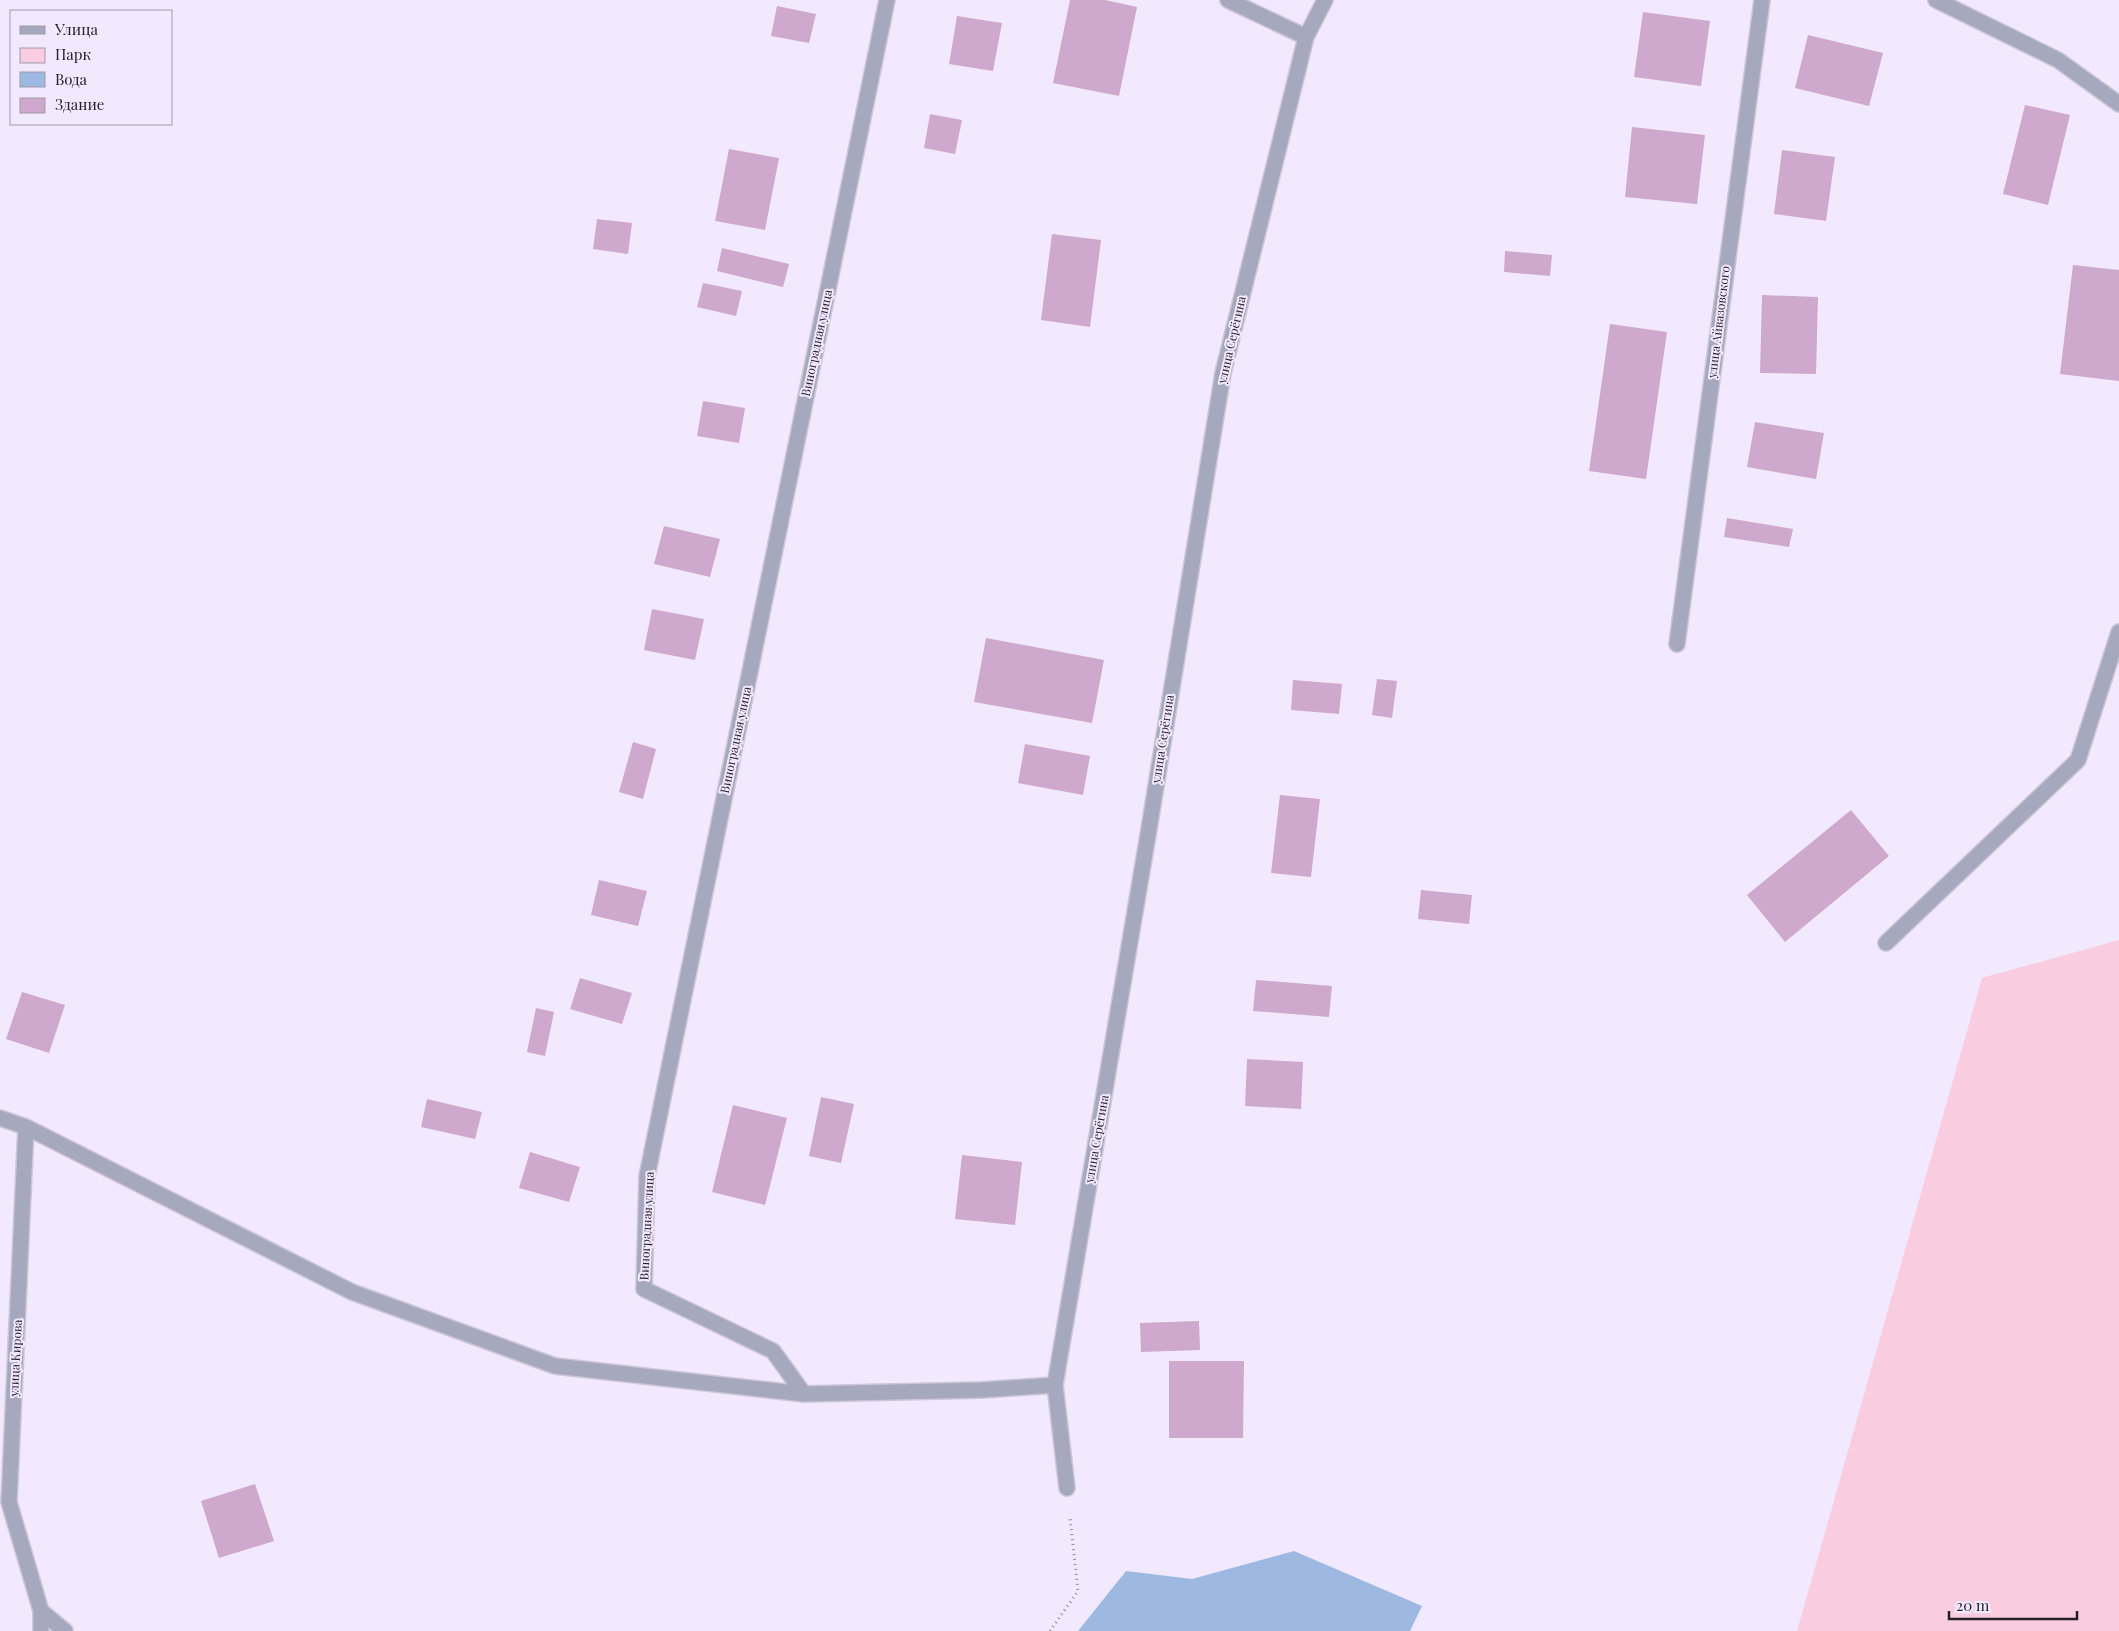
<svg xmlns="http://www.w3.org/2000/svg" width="2119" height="1631" viewBox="0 0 2119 1631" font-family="'Playfair Display',serif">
	<rect width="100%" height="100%" fill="#f2e9ff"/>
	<path fill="#facce0" d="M2119,940V1631H1797L1982,978Z"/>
	<path fill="#9db9e2" d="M1294,1551L1422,1606L1410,1631H1078L1126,1571L1192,1579Z"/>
	<path fill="#cfa8cd" d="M1070,0H1105L1137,7L1119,96L1053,83Z
		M777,6L816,14L809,43L771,36Z
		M1643,12L1710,21L1701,86L1634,77Z
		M957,16L1002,23L993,71L949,64Z
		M1808,35L1883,53L1869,106L1795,88Z
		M2025,105L2070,115L2048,205L2003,194Z
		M930,114L962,120L955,154L924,148Z
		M1632,127L1705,135L1697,204L1625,197Z
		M729,149L779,158L765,230L715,221Z
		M1782,150L1835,157L1826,221L1774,214Z
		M597,219L632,223L628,254L593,249Z
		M1052,234L1101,240L1090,327L1041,320Z
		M722,248L789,264L783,287L717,271Z
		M1505,251L1552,255L1550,276L1504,272Z
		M2073,265L2119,270V381L2060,374Z
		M703,283L742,291L736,316L697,307Z
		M1762,295L1818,297L1816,374L1760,373Z
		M1610,324L1667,332L1646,479L1589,471Z
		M703,401L745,408L739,443L697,436Z
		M1755,422L1824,433L1816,479L1747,467Z
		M1727,518L1793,529L1789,547L1724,537Z
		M664,526L720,539L710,577L654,564Z
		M652,609L704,619L695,660L644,650Z
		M986,638L1104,660L1092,723L974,702Z
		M1377,679L1397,681L1392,718L1372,715Z
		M1293,680L1342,684L1339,714L1291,710Z
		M633,742L656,749L643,799L619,792Z
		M1025,744L1090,756L1083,795L1018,783Z
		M1280,795L1320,799L1311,877L1271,873Z
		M1851,810L1889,856L1785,942L1747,895Z
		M599,880L647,891L638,926L591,915Z
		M1421,890L1472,895L1469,924L1418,919Z
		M580,978L632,993L622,1024L570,1009Z
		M1256,980L1332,986L1329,1017L1253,1011Z
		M22,992L65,1005L49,1053L6,1039Z
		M536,1008L554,1012L545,1056L527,1052Z
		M1247,1059L1303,1062L1301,1109L1245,1106Z
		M821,1097L854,1104L841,1163L809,1156Z
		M427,1099L482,1112L475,1139L421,1127Z
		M733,1105L787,1118L765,1205L712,1192Z
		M530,1152L580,1167L569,1202L519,1188Z
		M962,1155L1022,1162L1015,1225L955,1219Z
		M1199,1321L1200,1350L1141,1352L1140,1323Z
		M1169,1361H1244L1243,1438H1169Z
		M255,1484L274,1541L219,1558L201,1501Z"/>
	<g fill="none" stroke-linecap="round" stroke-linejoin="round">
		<defs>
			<path id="lane" d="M1886,943L2078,760L2119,632"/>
			<path id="street" d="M1228,0L1306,37
				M1936,0L2058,60L2119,104
				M1677,644L1762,0
				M0,1118L26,1127L9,1502L41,1611L65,1631
				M26,1127L352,1292L555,1366L804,1394L982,1390L1055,1385
				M804,1394L773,1351L644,1289L647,1176L887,0
				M1067,1488L1055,1385L1149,829L1223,373L1306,37L1325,0
				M41,1631V1611"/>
		</defs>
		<use href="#lane" stroke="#cdc5d8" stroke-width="18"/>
		<use href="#street" stroke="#cdc5d8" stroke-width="18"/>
		<path stroke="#928b9b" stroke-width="3" stroke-dasharray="1 4" stroke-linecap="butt" d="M1050,1631L1078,1591L1070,1518"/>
		<use href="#lane" stroke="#a6a9bd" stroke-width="15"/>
		<use href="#street" stroke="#a6a9bd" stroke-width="15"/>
	</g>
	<g text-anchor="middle" stroke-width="4" stroke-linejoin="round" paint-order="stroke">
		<g font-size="12" fill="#242029" stroke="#f2e9ff">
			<text transform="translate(1719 322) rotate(-83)" y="4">улица Айвазовского</text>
			<text transform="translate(1232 340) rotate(-77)" y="4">улица Серёгина</text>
			<text transform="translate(817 343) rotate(-78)" y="4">Виноградная улица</text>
			<text transform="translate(1163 739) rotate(-81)" y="4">улица Серёгина</text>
			<text transform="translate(736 740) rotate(-78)" y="4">Виноградная улица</text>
			<text transform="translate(1097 1139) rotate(-80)" y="4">улица Серёгина</text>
			<text transform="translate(647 1226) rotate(-87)" y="4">Виноградная улица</text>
			<text transform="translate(16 1358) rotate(-87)" y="4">улица Кирова</text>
		</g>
	</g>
	<rect x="10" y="10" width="162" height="115" fill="#f2e9ff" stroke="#a099a9"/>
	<rect x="20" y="26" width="25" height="8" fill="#a6a9bd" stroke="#a099a9"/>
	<text x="55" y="35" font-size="15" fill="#242029">Улица</text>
	<rect x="20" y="48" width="25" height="15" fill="#facce0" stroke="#a099a9"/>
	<text x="55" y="60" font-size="15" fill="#242029">Парк</text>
	<rect x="20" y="72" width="25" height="15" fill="#9db9e2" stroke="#a099a9"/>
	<text x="55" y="85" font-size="15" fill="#242029">Вода</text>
	<rect x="20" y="98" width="25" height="15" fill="#cfa8cd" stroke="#a099a9"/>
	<text x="55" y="110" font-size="15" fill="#242029">Здание</text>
	<path d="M1949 1611v8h128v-8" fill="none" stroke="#242029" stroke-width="2.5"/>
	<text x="1956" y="1611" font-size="15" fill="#242029" stroke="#f2e9ff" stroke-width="4" paint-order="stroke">20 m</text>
</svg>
